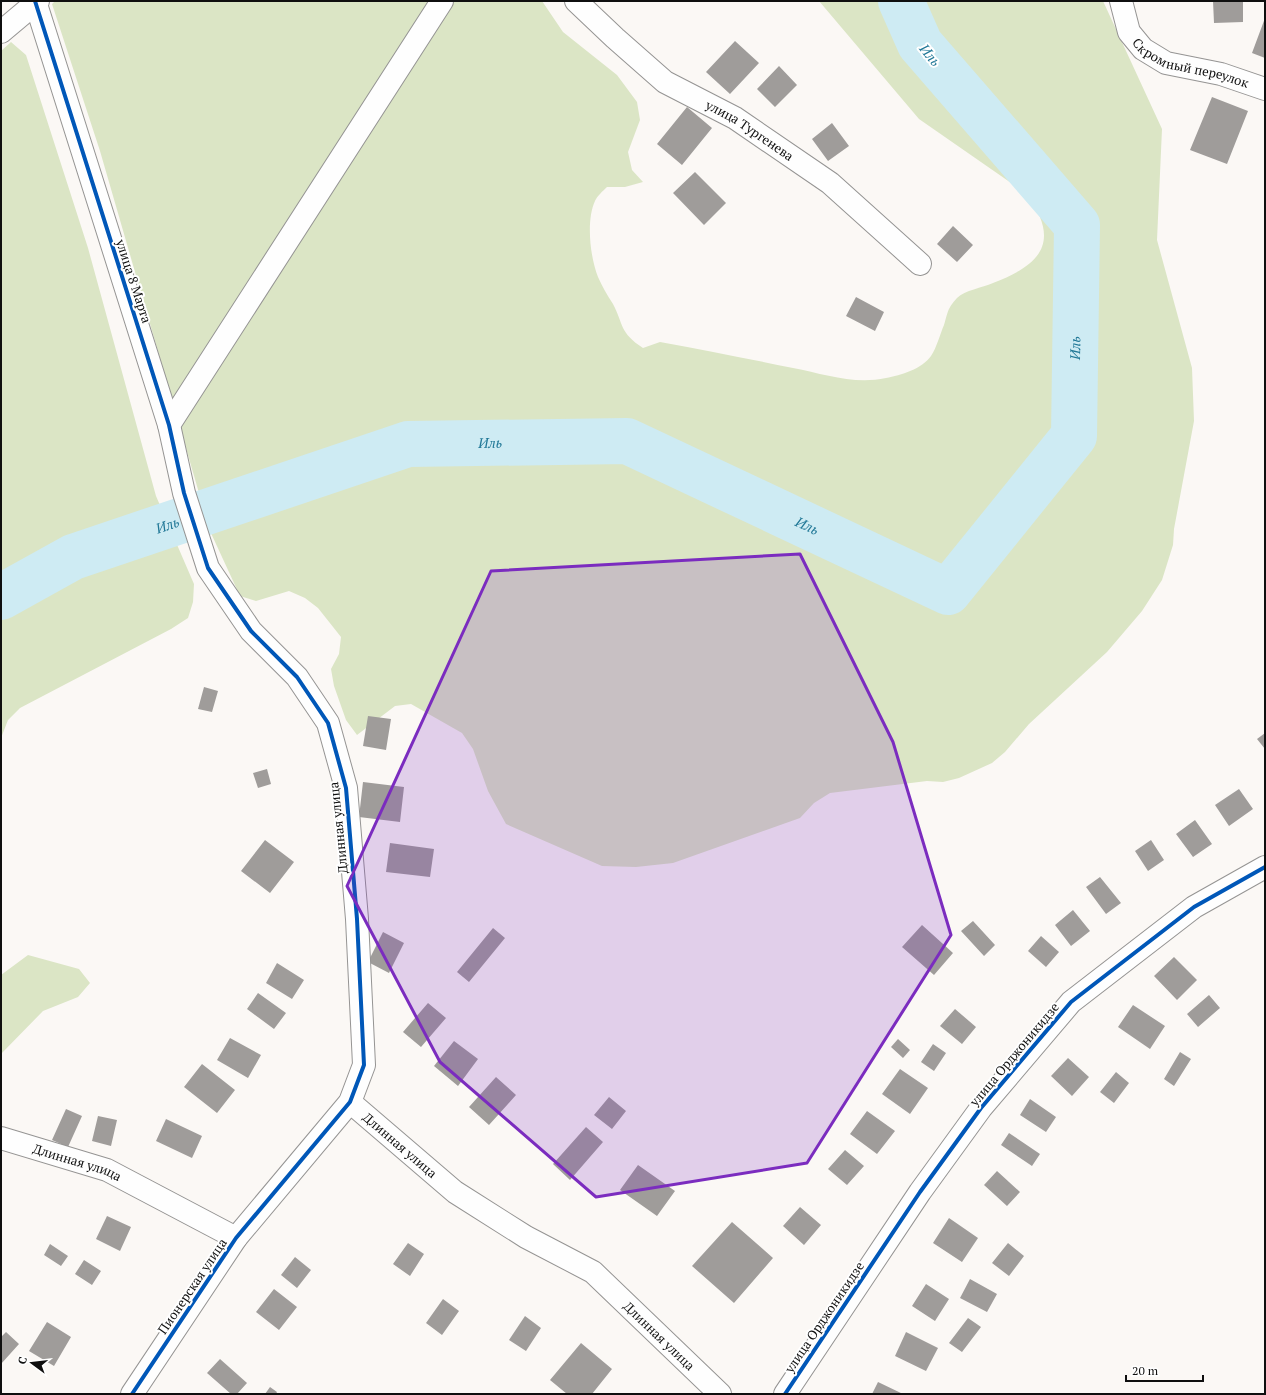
<svg xmlns="http://www.w3.org/2000/svg" width="1266" height="1395" viewBox="0 0 1266 1395" font-family="'PT Serif',serif">
	<rect width="100%" height="100%" fill="#fbf8f5"/>
	<path fill="#dbe5c5" d="M55,1H542L563,32L617,75L637,102L640,120L628,152L632,170L643,182L625,187H607C603,191 597,196 595,201C586,220 590,257 598,277C602,286 607,295 613,304C624,325 619,332 643,348L660,342C704,350 749,359 793,368C824,374 854,385 886,378C901,375 922,369 931,356C937,347 940,334 944,325C948,312 947,309 957,298C965,290 982,288 993,283C1043,264 1060,241 1027,194L919,119L819,1H1103L1162,129L1157,240L1192,368L1194,421L1174,529L1173,545L1162,580L1142,611L1107,652L1029,724L1005,752L992,763L959,778L943,782L927,781L830,793L814,803L800,818L673,863L636,867L602,866L506,824L488,791L473,749L462,733L411,704L395,706L357,735L346,720L334,686L331,669L339,654L341,637L318,608L305,598L289,591L256,601L240,596L210,531L100,151L52,4Z
		M11,42L26,55L88,248L156,496L194,584L193,602L188,618L171,629L20,708L8,720L1,738V51Z
		M28,955L79,969L90,983L78,997L43,1011L1,1054V975Z"/>
	<g fill="none" stroke-linecap="round" stroke-linejoin="round">
		<path stroke="#ceebf3" stroke-width="46" id="s1" d="M1,597L73,557L408,444L627,441L948,592L1074,436L1077,225L920,44L901,1"/>
	</g>
	<path fill="#9f9c9a" d="M1213,1H1243V22L1214,23Z
		M1265,18V58L1252,53Z
		M735,41L759,63L730,94L706,72Z
		M779,66L797,85L775,107L757,89Z
		M1212,97L1248,111L1227,164L1190,150Z
		M687,107L712,128L682,165L657,144Z
		M832,123L849,146L828,161L812,139Z
		M695,172L726,203L704,225L673,193Z
		M953,226L973,245L957,262L937,244Z
		M856,297L884,312L875,331L846,316Z
		M204,687L218,691L212,712L198,709Z
		M368,716L391,719L386,750L363,746Z
		M1265,733V749L1257,739Z
		M267,769L271,784L258,788L253,773Z
		M363,782L404,787L400,822L359,817Z
		M1239,789L1253,809L1229,826L1215,805Z
		M1195,820L1212,844L1193,857L1176,834Z
		M265,840L294,862L270,893L241,871Z
		M1151,840L1164,860L1148,871L1135,851Z
		M390,843L434,849L430,877L386,872Z
		M1100,877L1121,903L1106,914L1086,887Z
		M1073,910L1090,931L1071,946L1055,925Z
		M973,921L995,945L984,956L961,931Z
		M922,925L953,953L934,975L902,947Z
		M493,928L505,938L469,982L457,972Z
		M383,932L404,943L389,973L368,962Z
		M1041,936L1059,952L1046,967L1028,951Z
		M1174,957L1197,980L1177,1000L1154,976Z
		M277,963L304,980L292,999L266,983Z
		M258,993L286,1013L274,1029L247,1009Z
		M1209,995L1220,1008L1198,1027L1187,1014Z
		M428,1003L446,1018L421,1047L403,1032Z
		M1133,1005L1165,1026L1150,1049L1118,1027Z
		M955,1009L976,1027L962,1044L940,1026Z
		M230,1038L261,1055L248,1078L217,1060Z
		M898,1039L910,1050L903,1058L891,1047Z
		M454,1041L478,1059L458,1086L434,1066Z
		M933,1044L946,1053L934,1071L921,1062Z
		M1180,1052L1191,1059L1174,1086L1164,1079Z
		M1068,1058L1089,1077L1072,1096L1051,1076Z
		M202,1064L235,1090L217,1113L184,1087Z
		M900,1069L928,1088L910,1114L882,1094Z
		M1116,1072L1129,1083L1114,1103L1100,1092Z
		M496,1077L516,1095L489,1125L469,1107Z
		M609,1097L626,1111L612,1129L594,1115Z
		M1030,1099L1056,1117L1046,1132L1020,1115Z
		M66,1109L82,1116L68,1147L52,1140Z
		M867,1111L895,1131L877,1154L850,1134Z
		M98,1116L117,1120L111,1146L92,1141Z
		M166,1119L202,1136L192,1158L156,1141Z
		M586,1127L603,1142L570,1180L553,1164Z
		M1009,1133L1040,1154L1032,1166L1001,1145Z
		M845,1150L864,1166L847,1185L828,1169Z
		M638,1165L675,1191L657,1216L620,1190Z
		M997,1171L1020,1192L1007,1206L984,1185Z
		M800,1207L821,1225L804,1245L783,1226Z
		M107,1216L131,1227L120,1251L96,1239Z
		M949,1218L978,1238L962,1262L933,1243Z
		M732,1222L773,1258L734,1303L692,1266Z
		M408,1243L424,1254L410,1276L393,1264Z
		M1008,1243L1024,1256L1009,1276L992,1263Z
		M50,1244L68,1256L61,1266L44,1255Z
		M295,1257L311,1270L297,1288L281,1275Z
		M84,1260L101,1271L92,1285L75,1274Z
		M970,1279L997,1294L987,1312L960,1298Z
		M926,1284L949,1299L935,1321L912,1306Z
		M274,1289L297,1307L279,1330L256,1312Z
		M443,1299L459,1311L442,1335L426,1323Z
		M525,1316L541,1328L526,1351L509,1340Z
		M968,1318L981,1327L962,1352L949,1343Z
		M47,1322L71,1337L54,1366L29,1351Z
		M6,1332L19,1344L1,1364V1337Z
		M906,1332L938,1348L926,1371L895,1356Z
		M581,1343L612,1369L592,1394H567L550,1380Z
		M220,1359L247,1383L237,1394H231L207,1373Z
		M878,1382L903,1394H872Z
		M270,1387L277,1392L276,1394H265Z"/>
	<g fill="none" stroke-linecap="round" stroke-linejoin="round">
		<defs>
			<g id="street">
				<path d="M35,1L169,425L184,493L208,568L251,631L297,677L328,723L346,788L357,919L364,1065L350,1102L236,1238L132,1394"/>
				<path id="s2" d="M576,1L615,38L665,82L735,118L830,183L920,264"/>
				<path id="s3" d="M1121,1L1129,32L1143,49L1166,63L1221,74L1265,89"/>
				<path d="M1,32L38,1"/>
				<path d="M169,425L442,1"/>
				<path id="s4" d="M350,1102L455,1192L526,1237L593,1272L720,1394"/>
				<path id="s5" d="M1,1138L107,1170L236,1238"/>
				<path d="M785,1394L920,1192L981,1108L1071,1002L1194,907L1265,867"/>
			</g>
		</defs>
		<use href="#street" stroke="#959493" stroke-width="24"/>
		<use href="#street" stroke="#fefefe" stroke-width="22"/>
		<defs>
			<path id="cycleway" d="M35,1L169,425L184,493L208,568L251,631L297,677L328,723L346,788L357,919L364,1065L350,1102L236,1238L132,1394
				M785,1394L920,1192L981,1108L1071,1002L1194,907L1265,867"/>
		</defs>
		<use href="#cycleway" stroke="#fff" stroke-width="6"/>
		<use href="#cycleway" stroke="#0057b8" stroke-width="4"/>
	</g>
	<path fill="#7b2cbf" fill-opacity="0.2" stroke="#7b2cbf" stroke-width="3" stroke-linejoin="round" d="M800,554L893,742L951,935L807,1163L596,1197L440,1062L347,886L491,571Z"/>
	<g text-anchor="middle" stroke-width="4" stroke-linejoin="round" paint-order="stroke">
		<g font-size="13" fill="#0f0f0f" stroke="#fff">
			<text dy="5" stroke="none"><textPath href="#s3" startOffset="104">Скромный переулок</textPath></text>
			<text dy="5" stroke="none"><textPath href="#s2" startOffset="218">улица Тургенева</textPath></text>
			<text transform="translate(134 281) rotate(72)" y="5">улица 8 Марта</text>
			<text transform="translate(338 828) rotate(-96)" y="5">Длинная улица</text>
			<text transform="translate(1014 1054) rotate(-50)" y="5">улица Орджоникидзе</text>
			<text dy="5" stroke="none"><textPath href="#s4" startOffset="66">Длинная улица</textPath></text>
			<text dy="5" stroke="none"><textPath href="#s5" startOffset="80">Длинная улица</textPath></text>
			<text transform="translate(192 1286) rotate(-56)" y="5">Пионерская улица</text>
			<text transform="translate(824 1317) rotate(-56)" y="5">улица Орджоникидзе</text>
			<text dy="5" stroke="none"><textPath href="#s4" startOffset="390">Длинная улица</textPath></text>
		</g>
		<g font-size="14" font-style="italic" fill="#217897" stroke="#fff">
			<text transform="translate(930 55) rotate(51)" y="5">Иль</text>
			<text dy="5" stroke="none"><textPath href="#s1" startOffset="1298">Иль</textPath></text>
			<text dy="5" stroke="none"><textPath href="#s1" startOffset="518">Иль</textPath></text>
			<text dy="5" stroke="none"><textPath href="#s1" startOffset="182">Иль</textPath></text>
			<text dy="5" stroke="none"><textPath href="#s1" startOffset="854">Иль</textPath></text>
		</g>
	</g>
	<rect width="1266" height="1395" fill="none" stroke="#0f0f0f" stroke-width="4"/>
	<g transform="translate(32 1363) rotate(285)" stroke="#ffffff" stroke-width="3" paint-order="stroke">
	<path d="M0-3L7 15L0 10L-7 15Z" fill="#0f0f0f"/>
	<text y="-6" font-size="11" font-weight="bold" text-anchor="middle" fill="#0f0f0f">С</text>
	</g>
	<path d="M1126 1375v6h77v-6" fill="none" stroke="#0f0f0f" stroke-width="2"/>
	<text x="1132" y="1375" font-size="12" fill="#0f0f0f" stroke="#ffffff" stroke-width="3" paint-order="stroke">20 m</text>
</svg>
